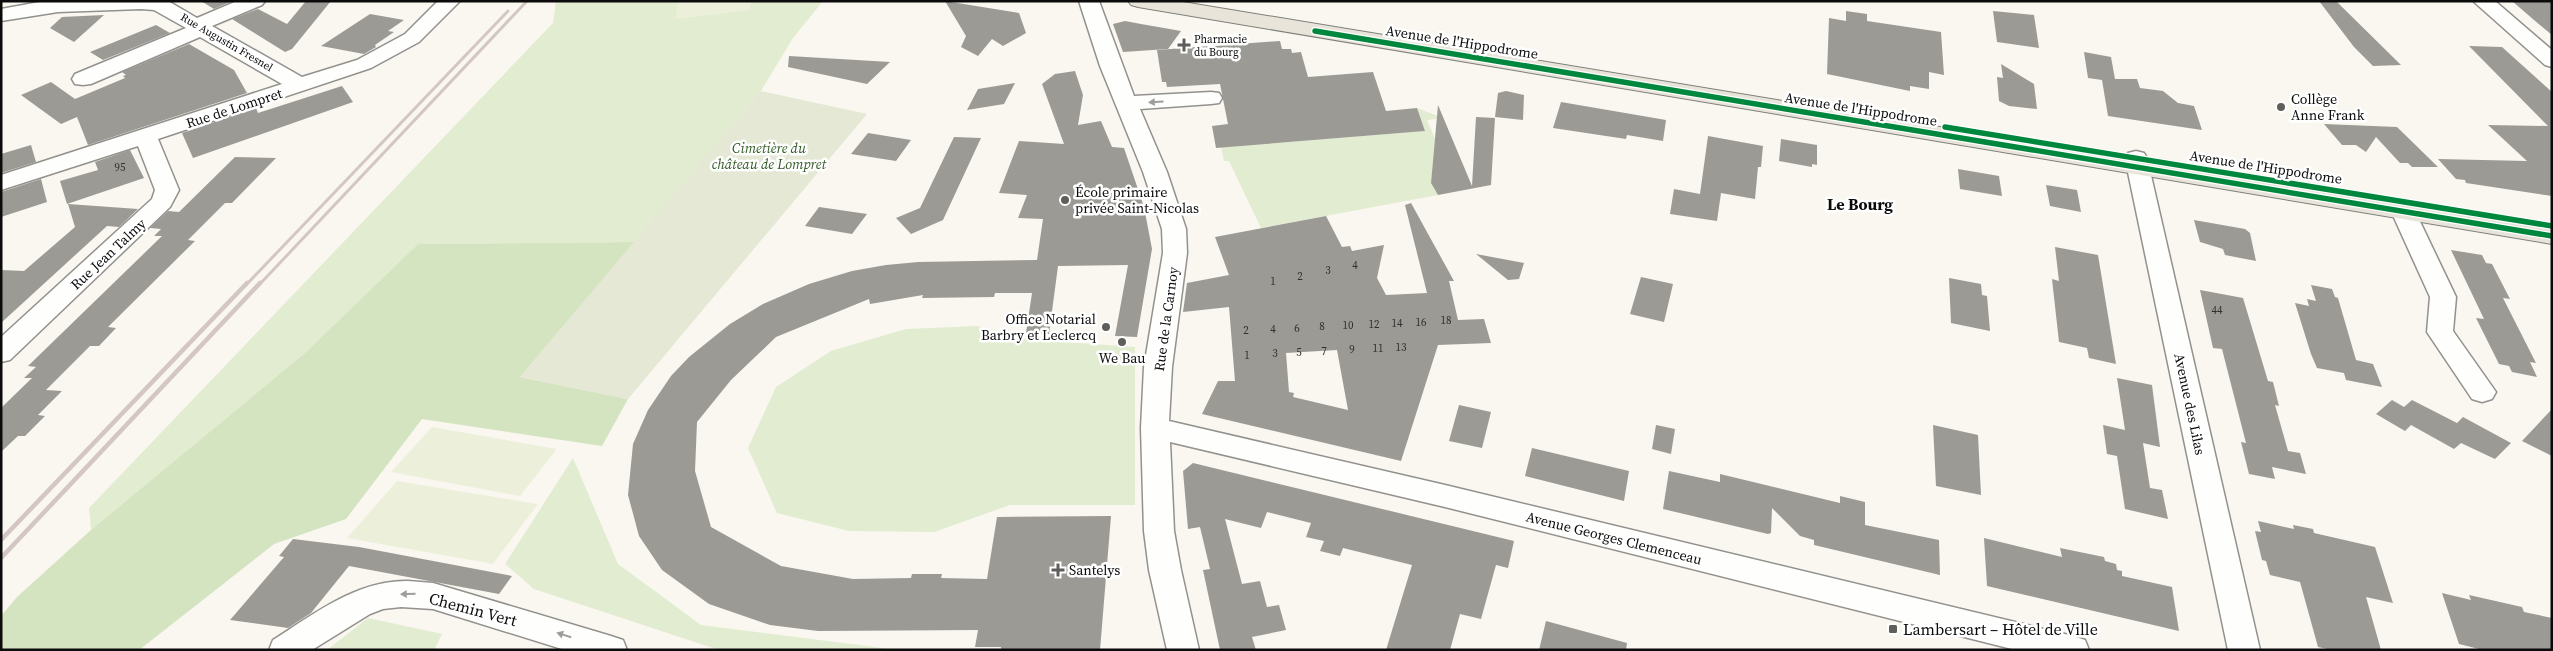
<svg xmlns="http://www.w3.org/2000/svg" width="2553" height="651" viewBox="0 0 2553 651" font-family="'Source Serif 4',serif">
	<rect width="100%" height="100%" fill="#f9f7ef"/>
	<path fill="#e2ecd1" d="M556,1H823L793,38L761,91L635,242L418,244L306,352L91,530L89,508L553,23Z
		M1417,108L1443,118L1427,120L1435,139L1431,183L1438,195L1261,228L1229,161H1224L1221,147L1425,131Z
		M977,326L1010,338L1135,347V505H1010L934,532L849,531L777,513L748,448L776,387L831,351L906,329Z
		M573,458L618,564L701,625L898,650H719L534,589L505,564Z
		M368,618L442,634L434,650H327Z"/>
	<path fill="#d4e3c0" d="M635,242L520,377L628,399L602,446L422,419L346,519L274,544L139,650H1V616L17,597L91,530L306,352L418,244Z"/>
	<path fill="#e4e8d5" d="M761,91L867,114L628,399L520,377Z"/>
	<path fill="#ecf0db" d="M678,1H751L750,10L676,19Z
		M432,427L557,449L520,496L391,472Z
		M397,481L538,504L493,564L347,538Z"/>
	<path fill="#9c9a95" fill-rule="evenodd" d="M201,1H232L214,9Z
		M306,1H331L292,49L285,52L232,19L258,9L287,24Z
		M945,1L1019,13L1026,33L1003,46L992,39L978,56L961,47L966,36Z
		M2319,1H2336L2401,65L2373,66L2354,47Z
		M2512,1L2552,2V35L2534,20Z
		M1846,11L1867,14V21L1941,32L1944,75L1929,72V89L1910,86V91L1827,74L1829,18L1846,21Z
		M1993,11L2034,15L2039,48L1997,42Z
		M370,14L404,20L388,31L394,32L375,45L376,47L364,54L321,46Z
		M104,15L74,42L50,28L62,17Z
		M1125,21L1141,24L1181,31L1168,49L1123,52L1113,24Z
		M156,25L170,33L103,60L90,52Z
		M1280,41L1282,49H1291L1292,53L1301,52L1308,77L1373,72L1386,111L1417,108L1425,131L1216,148L1212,126L1228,124L1220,84L1167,87L1166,82H1162L1157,50Z
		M189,44L234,70L247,93L88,145L77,117L61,124L21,95L51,82L75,99L125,78L123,76L126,75L122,72Z
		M2469,46L2502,47L2552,92V196L2466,183L2465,180L2456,179L2438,159L2527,161L2488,125L2548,126Z
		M2084,52L2111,57L2115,79H2137L2140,88L2163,91L2178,103L2194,106L2202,130L2108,116L2102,80L2088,78Z
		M789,56L890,62L867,84L788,67Z
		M2001,64L2034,84L2037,109L2009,106L1999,101L1997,77L2003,78Z
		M1075,71L1083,95L1078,125L1101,121L1112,147L1124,148L1144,207L1152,249L1137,337L1115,336L1128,265L1058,266L1049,334L1026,333L1032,293H995L994,297L922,298L923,295L870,304L869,299L776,337L731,380L697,422L695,471L711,527L781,566L853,579L911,578L912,574H942L941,578L987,579L997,517L1111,516L1100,650H1001V647H975L978,630L818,631L770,625L709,604L662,570L639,536L628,495L633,444L648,410L671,376L689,357L730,324L763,304L809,284L852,271L886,265L918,262L1037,260L1043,219L1018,218L1027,195L999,193L1019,141L1064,144L1042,84L1055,74Z
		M1015,83L1004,104L967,110L978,89Z
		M342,86L353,102L193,158L182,133L256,108L258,113Z
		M1506,91L1524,95L1523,120L1495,117L1498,93Z
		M1561,102L1666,120L1663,141L1627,135L1626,139L1553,128Z
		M1438,105L1472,186L1476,117L1495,118L1491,185L1438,195L1431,183Z
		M2324,124L2397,127L2438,167H2412L2408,163H2400L2376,137L2366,152L2356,145H2342Z
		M868,133L911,140L896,161L851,154Z
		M1708,136L1763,146L1761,167H1758L1755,199L1721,193L1717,221L1670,214L1674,189L1700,194Z
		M954,137L981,138L943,220L911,234L896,218L920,208Z
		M1781,139L1817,145V165L1812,164V167L1779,161Z
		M31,145L36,162L1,173V154Z
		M130,150L144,178L67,204L60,181L98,170L95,162Z
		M235,157L276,158L232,203H225L188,240L195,241L108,327L116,328L99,346H90L46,390L62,391L38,415L45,416L25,436H18L1,452V408L32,378H24L36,367L28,366L162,236H154L161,229L150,228L168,211L179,212Z
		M1958,169L1999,176L2002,196L1960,189Z
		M41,179L47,202L1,217V192Z
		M2046,185L2077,190L2081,212L2050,206Z
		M1411,203L1454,281H1449L1458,320L1484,319L1491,343L1438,345L1401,461L1202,414L1218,381H1235L1229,307L1183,312L1187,283L1229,275L1215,237L1326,216L1342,247L1350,246L1352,251L1384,245L1377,278L1386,295L1427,293L1405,205ZM1337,350L1348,410L1293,397L1294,393L1289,392L1286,353Z
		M68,204L138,209L119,227L107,226L1,323V270L24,271L75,227Z
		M819,207L867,214L852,234L805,226Z
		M2194,220L2245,229L2250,233L2256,261L2225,255L2223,249L2200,242Z
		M2055,247L2098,255L2116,364L2089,358L2087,348L2059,342L2052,279L2059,281Z
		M2451,250L2482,255L2486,263L2492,264L2510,299L2503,298L2536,363L2530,362L2537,377L2512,372L2509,366L2499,364L2476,318L2484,319Z
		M1476,254L1524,263L1519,279L1508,280Z
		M1641,277L1673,284L1664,322L1630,314Z
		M1949,278L1981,284L1982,295L1987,296L1990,331L1951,323Z
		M2311,285L2332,289L2335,297L2338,298L2356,360L2373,364L2382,387L2346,380L2344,373L2317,368L2311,354L2295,303L2309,306L2307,299L2316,301Z
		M2200,290L2243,298L2268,381L2273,382L2279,406L2275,405L2288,451L2300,453L2306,474L2272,467L2275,479L2249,474L2241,442L2246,443L2222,349L2213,348Z
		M2117,378L2152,385L2160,447L2143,443L2150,488L2162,490L2168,519L2125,509L2117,456L2107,454L2103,425L2125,430Z
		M2392,400L2404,407L2412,400L2457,423L2463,417L2511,443L2495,459L2461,443L2454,449L2411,425L2405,431L2376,414Z
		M1459,405L1491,412L1482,448L1449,441Z
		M2552,409V456L2522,441Z
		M1656,425L1675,429L1671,454L1652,449Z
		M1933,425L1978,435L1981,495L1936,486Z
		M1532,448L1629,471L1624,501L1525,476Z
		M1193,463L1514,541L1508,568L1496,565L1481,619L1460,614L1450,650H1386L1412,565L1343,548L1340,556L1320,551L1324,541L1306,537L1311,523L1267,512L1261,528L1225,519L1242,584L1260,581L1267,607L1279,605L1286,630L1252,637L1256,650H1220L1203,570L1210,569L1200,527L1188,529L1183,471Z
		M1669,471L1720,482V474L1840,503V496L1865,502V525L1939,540L1940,575L1814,545V540L1800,536L1772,508L1771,533L1768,534L1663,509Z
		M2258,521L2294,529L2293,525L2313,529L2314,533L2375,547L2393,603L2366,597L2381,650H2332L2318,647L2300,582L2270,575L2266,561L2262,560L2255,531L2261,532Z
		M1984,538L2062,557L2060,548L2104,557L2105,561L2116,564L2117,570L2122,571V576L2172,587L2179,631L1987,586Z
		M293,539L359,547L512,576L499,594L349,566L311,613L288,628L230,620L284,557L279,556Z
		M2442,593L2471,600L2469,595L2522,607L2524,612L2552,618V650H2483L2459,644Z
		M1546,621L1627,643L1626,650H1539Z"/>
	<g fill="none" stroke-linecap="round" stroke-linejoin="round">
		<defs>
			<path id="minor" d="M168,1L197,18L237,1H265L262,5L212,26L302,77L357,60L405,34L438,1H460L419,42L371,68L158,139L179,190L170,207L10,360L1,362V337L152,199L155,190L138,146L1,190V175L282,84L200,37L91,84L83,85L75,84L72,79L75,74L186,28L154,10L141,9L58,12L1,21V9L45,1Z
				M1079,1H1099L1134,96L1211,92L1219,93L1222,98L1219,103L1211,104L1140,109L1167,172L1186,229L1187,253L1172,367L1169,421L1445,485L2073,636L2085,640L2089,650H2016L1445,507L1170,442L1174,531L1181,570L1199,650H1167L1149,570L1144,531L1141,428L1144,367L1163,253L1162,229L1143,172L1100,66Z
				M2473,1H2495L2552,50V67L2545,65Z
				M2136,151L2144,153L2147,158L2260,650H2228L2125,158L2128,153Z
				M2403,204L2411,206L2415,211L2456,297L2453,331L2496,392L2492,399L2482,402L2472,399L2427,332L2430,297L2391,211L2395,206Z
				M408,581L433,583L611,636L623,640L627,650H565L433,609L401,607L383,609L370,614L312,650H269L273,640C314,614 357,580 408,581Z"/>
			<path id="major" d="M1128,1H1177L2552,228V244L1138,7L1131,5Z"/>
		</defs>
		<use href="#minor" stroke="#92918e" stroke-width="3"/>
		<use href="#major" stroke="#7f7f7b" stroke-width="2"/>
		<use href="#minor" fill="#fefefd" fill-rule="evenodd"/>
		<use href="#major" fill="#e9e4d9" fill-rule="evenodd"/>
		<path stroke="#d4c6c5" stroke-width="3" d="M246,285L508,11
			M259,285L527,1"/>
		<path stroke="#d4c6c5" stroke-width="4.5" d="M1,540L247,283
			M1,558L260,283"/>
		<defs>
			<path id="cycleway" d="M1315,31L2552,236
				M1945,127L2552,226"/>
		</defs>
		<use href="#cycleway" stroke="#fff" stroke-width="8"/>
		<use href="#cycleway" stroke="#00873e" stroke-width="5.5"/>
	</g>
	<defs><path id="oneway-solid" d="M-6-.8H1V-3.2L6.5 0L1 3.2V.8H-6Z" transform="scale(1.25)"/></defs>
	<g fill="#9d9d9c">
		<use href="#oneway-solid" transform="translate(1156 102) rotate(177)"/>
		<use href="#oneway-solid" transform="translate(408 594) rotate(179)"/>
		<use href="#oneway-solid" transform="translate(564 635) rotate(-163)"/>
	</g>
	<g fill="#5e5e5b" stroke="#fff" stroke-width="2">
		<path d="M1181.5 37.5h5v5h5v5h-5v5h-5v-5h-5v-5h5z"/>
		<circle cx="2281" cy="107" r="5"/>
		<circle cx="1065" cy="200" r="5"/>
		<circle cx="1106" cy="327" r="5"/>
		<circle cx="1122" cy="342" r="5"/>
		<path d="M1055.5 562.5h5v5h5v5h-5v5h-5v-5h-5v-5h5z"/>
		<rect x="1888" y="624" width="10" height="10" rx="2.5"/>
	</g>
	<g text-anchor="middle" stroke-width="5" stroke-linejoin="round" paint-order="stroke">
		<g font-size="11" fill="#0b0b0b" stroke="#fff" text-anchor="start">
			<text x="1194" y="43">Pharmacie<tspan x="1194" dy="13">du Bourg</tspan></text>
		</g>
		<g font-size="11" fill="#0b0b0b" stroke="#fff">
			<text transform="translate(227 42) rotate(30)" y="4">Rue Augustin Fresnel</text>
		</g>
		<g font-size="11" fill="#2f2f2e">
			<text x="120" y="171">95</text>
			<text x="1355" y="269">4</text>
			<text x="1328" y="274">3</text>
			<text x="1300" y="280">2</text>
			<text x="1273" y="285">1</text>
			<text x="2217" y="314">44</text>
			<text x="1446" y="324">18</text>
			<text x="1421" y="326">16</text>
			<text x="1397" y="327">14</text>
			<text x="1374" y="328">12</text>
			<text x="1348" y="329">10</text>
			<text x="1322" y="330">8</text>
			<text x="1297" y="332">6</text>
			<text x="1273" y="333">4</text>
			<text x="1246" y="334">2</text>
			<text x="1401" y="351">13</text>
			<text x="1378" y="352">11</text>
			<text x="1352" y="353">9</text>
			<text x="1324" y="355">7</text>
			<text x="1299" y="356">5</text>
			<text x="1275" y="357">3</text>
			<text x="1247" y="359">1</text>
		</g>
		<g font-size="14" fill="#0b0b0b" stroke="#fff">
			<text transform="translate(1462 42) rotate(9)" y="5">Avenue de l'Hippodrome</text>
			<text transform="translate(234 108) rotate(-18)" y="5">Rue de Lompret</text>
			<text transform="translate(1861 109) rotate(9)" y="5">Avenue de l'Hippodrome</text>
			<text transform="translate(2266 167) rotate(9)" y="5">Avenue de l'Hippodrome</text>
			<text transform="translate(108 254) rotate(-43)" y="5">Rue Jean Talmy</text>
			<text transform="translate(1166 319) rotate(-82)" y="5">Rue de la Carnoy</text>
			<text transform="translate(2190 404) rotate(78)" y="5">Avenue des Lilas</text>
			<text transform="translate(1614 538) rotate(14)" y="5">Avenue Georges Clemenceau</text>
		</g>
		<g font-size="14" fill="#0b0b0b" stroke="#fff" text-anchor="start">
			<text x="2291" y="104">Collège<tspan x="2291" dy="16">Anne Frank</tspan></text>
			<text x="1075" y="197">École primaire<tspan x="1075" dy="16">privée Saint-Nicolas</tspan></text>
			<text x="1096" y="324" text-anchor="end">Office Notarial<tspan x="1096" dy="16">Barbry et Leclercq</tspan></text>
			<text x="1122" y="363" text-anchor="middle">We Bau</text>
			<text x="1069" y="575">Santelys</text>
		</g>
		<g font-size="14" font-style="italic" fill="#315a23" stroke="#fff">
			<text x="769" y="153">Cimetière du<tspan x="769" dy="16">château de Lompret</tspan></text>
		</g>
		<g font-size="16" font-weight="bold" fill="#0b0b0b" stroke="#fff">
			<text x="1860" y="210">Le Bourg</text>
		</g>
		<g font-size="16" fill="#0b0b0b" stroke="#fff">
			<text transform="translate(473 609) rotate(15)" y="6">Chemin Vert</text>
		</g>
		<g font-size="16" fill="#0b0b0b" stroke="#fff" text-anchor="start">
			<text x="1903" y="635">Lambersart – Hôtel de Ville</text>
		</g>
	</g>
	<rect width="2553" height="651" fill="none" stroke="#0b0b0b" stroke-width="5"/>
</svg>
